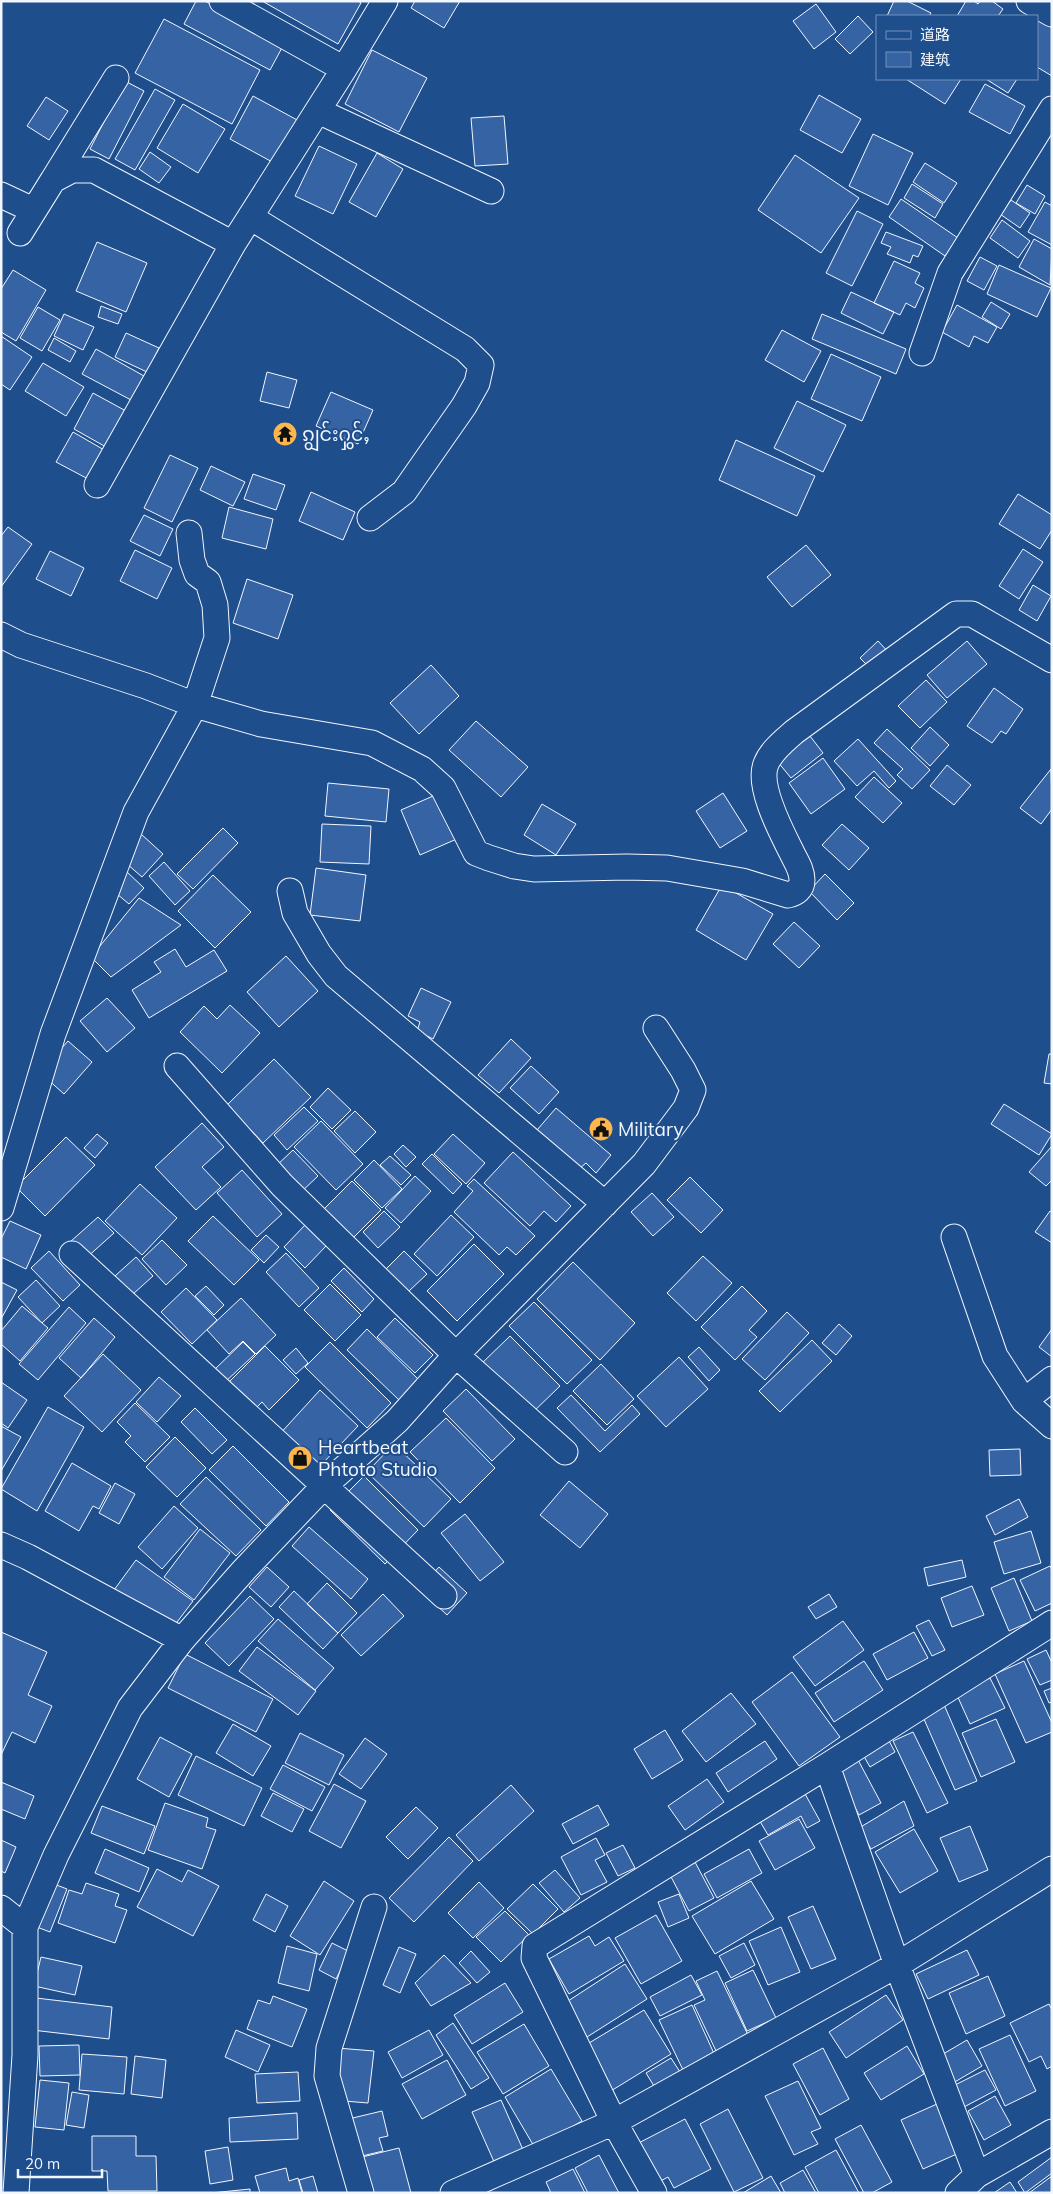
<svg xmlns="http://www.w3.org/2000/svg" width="1053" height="2194" viewBox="0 0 1053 2194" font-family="Mulish,'Noto Sans SC','Noto Sans Myanmar',sans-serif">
	<rect width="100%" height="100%" fill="#1f4e8c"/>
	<path fill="#3563a3" stroke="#f2f6ff" d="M196,1H205L284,44L270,70L184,24Z
		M262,1H358L361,3L338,44Z
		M415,1H460L444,28L411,8Z
		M894,1H907L931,13L929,16H887Z
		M966,1H974L978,4L980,1H992L1003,9L998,16H957Z
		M816,4L836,32L814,49L793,21Z
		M858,16L873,32L850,54L835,39Z
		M164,19L260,70L232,124L135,73Z
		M1037,19L1052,28V76L1037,67Z
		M372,50L427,78L399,132L345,104Z
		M906,79H961L945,104Z
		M986,79H1017L1008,93Z
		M125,81L144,91L109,159L90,149Z
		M985,84L1025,106L1010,134L969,112Z
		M155,89L175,100L135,170L115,159Z
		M819,95L861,119L842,153L800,130Z
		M253,96L299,121L276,164L230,139Z
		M46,97L68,111L49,140L27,126Z
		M183,104L225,129L198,173L157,148Z
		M504,116L508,164L475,166L471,118Z
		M873,134L913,153L888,205L849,186Z
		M319,146L357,164L333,214L295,196Z
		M150,152L171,167L159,183L139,169Z
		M377,153L403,169L376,217L349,202Z
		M795,155L859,198L821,253L758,210Z
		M925,163L957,183L944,203L913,182Z
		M912,184L943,204L935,218L904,198Z
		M1027,185L1045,196L1035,214L1016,203Z
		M901,199L958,238L945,256L889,217Z
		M1011,200L1030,213L1020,228L1000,214Z
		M1045,202L1052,206V245L1028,232Z
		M857,211L883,224L852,286L826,273Z
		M1002,220L1030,241L1018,258L990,238Z
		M886,232L923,246L918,257L913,255L910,263L887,254L891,247L881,243Z
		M1034,239L1052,249L1050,285L1019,267Z
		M97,242L147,263L126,312L76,291Z
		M980,257L997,266L984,290L967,281Z
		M894,261L920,273L915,283L924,288L915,308L906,303L900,315L874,303Z
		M999,265L1051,288L1037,317L987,294Z
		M13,270L46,290L16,341L1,332V289Z
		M851,292L894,312L883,334L841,313Z
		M991,302L1010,314L1001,329L982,317Z
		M957,305L997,327L988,343L974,336L969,347L942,332Z
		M101,306L122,314L118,324L98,317Z
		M38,307L60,320L42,351L20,338Z
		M64,314L94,327L83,350L54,336Z
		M822,314L906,349L896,374L812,339Z
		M782,330L821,351L804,382L765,360Z
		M126,333L159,348L147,372L115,357Z
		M1,336L32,357L10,390L1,384Z
		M54,338L76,351L70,362L48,350Z
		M96,349L144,376L131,400L82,374Z
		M831,354L881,377L862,421L811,399Z
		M43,363L84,387L66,416L25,391Z
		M267,372L297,380L289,408L260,401Z
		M331,392L373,410L358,444L316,426Z
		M93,393L126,411L106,447L74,429Z
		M797,401L846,425L823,472L774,448Z
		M73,432L106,451L90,480L56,462Z
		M736,440L815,476L797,516L719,480Z
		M170,455L198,468L172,522L144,508Z
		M211,466L245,482L233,506L200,490Z
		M253,474L285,485L276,510L244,499Z
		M311,492L355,512L343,540L299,521Z
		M1018,494L1052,515V530L1040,549L999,524Z
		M229,507L273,519L266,549L222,538Z
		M144,515L173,529L160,556L130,541Z
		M8,527L32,544L1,587V536Z
		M806,545L831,575L792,607L767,577Z
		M1023,549L1043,562L1019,599L999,586Z
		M135,550L172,568L157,599L120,581Z
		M50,551L84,568L71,596L36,579Z
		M247,579L293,595L278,639L233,623Z
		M1033,585L1051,596L1037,621L1019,610Z
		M878,641L891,655L874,672L860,658Z
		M967,641L987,664L947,698L927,675Z
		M431,665L459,696L419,734L390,703Z
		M926,680L947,702L920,728L898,706Z
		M994,688L1023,709L1006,734L1001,731L992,743L967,726Z
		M476,721L528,767L501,797L449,750Z
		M930,727L949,745L930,766L911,748Z
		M887,729L930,770L912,789L897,775L903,769L874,743Z
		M810,736L823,753L791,778L777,761Z
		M858,739L896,781L889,788L874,771L857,786L834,761Z
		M823,758L845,789L811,814L789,783Z
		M947,765L971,785L954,805L930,786Z
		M1051,769L1052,809L1041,824L1020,808Z
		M874,777L902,803L883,823L855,797Z
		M328,783L389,789L386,822L325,816Z
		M440,793L459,838L420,855L401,810Z
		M723,793L747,831L720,848L696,811Z
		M542,804L576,824L556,855L524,835Z
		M322,824L371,826L369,864L320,862Z
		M842,824L869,848L849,870L822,845Z
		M223,828L238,843L193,889L177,874Z
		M141,834L163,854L142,877L119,857Z
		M164,862L190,891L175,905L149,876Z
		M316,868L366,875L360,921L310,915Z
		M127,872L144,888L129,904L111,889Z
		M825,874L854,903L837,920L809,891Z
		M213,875L251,912L215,948L178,911Z
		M722,885L773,914L746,960L696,930Z
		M139,898L181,925L111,977L91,957Z
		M794,922L820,946L799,968L773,944Z
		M175,949L186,967L214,950L227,971L149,1018L132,990L161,972L154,962Z
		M286,956L318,991L279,1027L247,992Z
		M421,988L451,1002L433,1039L417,1031L420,1022L408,1016Z
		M107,998L135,1028L107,1052L80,1021Z
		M230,1005L260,1033L222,1073L180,1032L204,1006L217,1019Z
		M511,1039L531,1058L499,1093L478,1075Z
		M68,1041L92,1062L64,1094L45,1077L46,1066Z
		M1049,1054H1052V1084L1044,1083Z
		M274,1059L311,1097L263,1143L227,1105Z
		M531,1066L559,1092L539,1114L510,1088Z
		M328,1088L351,1110L332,1129L310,1107Z
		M1004,1104L1052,1134L1039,1155L991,1124Z
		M304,1107L318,1121L287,1150L274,1135Z
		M556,1108L611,1155L596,1173L586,1163L580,1168L537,1130Z
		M355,1111L376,1132L355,1153L334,1131Z
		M321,1121L363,1164L336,1190L294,1147Z
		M202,1123L224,1147L202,1167L221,1187L196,1210L155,1167Z
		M97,1134L108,1143L95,1158L84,1148Z
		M453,1134L485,1163L466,1184L434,1154Z
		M66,1137L95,1165L45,1216L16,1187Z
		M403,1145L416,1157L406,1167L394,1154Z
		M1052,1146V1180L1046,1186L1029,1172Z
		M293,1150L318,1176L299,1194L275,1167Z
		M513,1152L571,1206L556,1222L544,1211L530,1226L484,1183Z
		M432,1154L462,1184L453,1194L422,1164Z
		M390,1156L411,1175L401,1185L380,1165Z
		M374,1160L402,1189L382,1208L354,1180Z
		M242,1170L282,1214L257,1237L217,1193Z
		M415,1176L431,1191L401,1223L385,1208Z
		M690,1177L723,1210L701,1233L667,1200Z
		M474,1179L535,1236L516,1255L507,1247L499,1255L454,1212L473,1191L467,1186Z
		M352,1181L381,1210L352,1239L323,1210Z
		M140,1184L177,1218L142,1255L105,1221Z
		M652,1193L674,1217L653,1236L631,1212Z
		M384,1211L400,1227L378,1248L363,1232Z
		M1050,1211L1052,1212V1243L1035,1232Z
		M451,1215L474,1237L437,1276L414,1254Z
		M213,1216L259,1260L234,1285L188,1241Z
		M98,1217L114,1233L85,1259L70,1242Z
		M10,1221L41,1235L26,1269L1,1257V1239Z
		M306,1224L327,1245L305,1268L284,1247Z
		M266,1235L279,1247L264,1263L251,1250Z
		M162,1240L187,1265L166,1285L142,1259Z
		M474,1244L504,1274L457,1321L427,1291Z
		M49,1251L80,1285L63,1301L31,1268Z
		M404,1251L427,1274L408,1292L386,1269Z
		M286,1253L319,1288L299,1307L266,1272Z
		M703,1256L732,1283L696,1321L667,1293Z
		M136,1257L153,1276L122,1304L105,1285Z
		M573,1262L635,1323L600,1360L537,1299Z
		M344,1268L374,1299L362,1312L331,1281Z
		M36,1280L60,1306L42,1323L18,1297Z
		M1,1282L17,1290L1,1319Z
		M330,1284L361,1315L335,1341L304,1310Z
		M206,1286L224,1305L214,1315L195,1296Z
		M742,1286L767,1311L749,1330L757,1337L735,1360L701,1327Z
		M186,1288L217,1320L192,1344L161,1312Z
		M241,1298L276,1335L256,1354L243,1341L229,1354L207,1330Z
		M534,1302L592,1360L567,1384L509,1326Z
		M22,1306L48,1328L20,1361L1,1344V1331Z
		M69,1307L86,1323L38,1380L19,1364Z
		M787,1312L809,1333L765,1380L742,1359Z
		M94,1318L115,1337L81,1378L59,1358Z
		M395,1318L433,1355L415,1373L377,1337Z
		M839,1324L852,1336L836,1355L822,1343Z
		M367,1329L419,1380L399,1400L347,1350Z
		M1052,1329V1357L1039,1347Z
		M510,1336L560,1386L529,1416L479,1366Z
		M812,1340L832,1361L780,1412L759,1391Z
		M243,1342L255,1354L224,1383L213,1371Z
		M330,1342L391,1403L367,1428L305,1367Z
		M265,1346L299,1380L269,1410L262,1402L251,1413L225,1386Z
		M699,1347L720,1370L709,1381L688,1357Z
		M296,1348L308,1363L296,1374L283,1360Z
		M103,1354L141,1390L102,1432L64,1396Z
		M679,1357L708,1389L666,1427L637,1396Z
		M601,1364L634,1399L607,1425L573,1391Z
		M159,1377L181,1396L157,1422L136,1402Z
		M1,1382L27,1400L8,1428L1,1423Z
		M466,1389L515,1439L492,1461L443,1411Z
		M320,1390L358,1426L304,1483L267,1448Z
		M571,1395L605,1431L632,1405L640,1414L600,1452L557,1408Z
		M135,1403L170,1437L145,1462L125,1442L131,1436L117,1422Z
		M48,1407L84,1427L37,1511L1,1489Z
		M195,1408L227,1440L212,1454L181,1422Z
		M446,1418L495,1468L460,1503L410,1452Z
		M1,1426L21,1437L1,1471Z
		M175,1437L206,1468L177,1497L146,1467Z
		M394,1444L451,1499L424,1527L367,1472Z
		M233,1446L289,1502L266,1526L209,1470Z
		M1020,1449L1021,1475L990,1476L989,1450Z
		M72,1463L111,1486L99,1509L93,1506L79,1531L45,1511Z
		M364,1476L418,1530L385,1564L330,1510Z
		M206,1477L261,1530L236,1556L180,1504Z
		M569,1481L608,1514L580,1548L540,1515Z
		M115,1483L135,1494L119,1524L99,1513Z
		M1019,1499L1028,1517L995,1535L986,1516Z
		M174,1506L198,1528L162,1569L138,1547Z
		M465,1514L504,1562L480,1581L441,1533Z
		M309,1527L368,1579L351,1599L292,1546Z
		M200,1529L230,1553L194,1600L164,1577Z
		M1031,1531L1041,1563L1004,1574L994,1542Z
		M136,1560L193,1601L171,1630L114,1590Z
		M962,1560L966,1577L928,1586L924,1568Z
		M1050,1566L1052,1570V1603L1035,1611L1020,1580Z
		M267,1567L289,1587L271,1607L249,1587Z
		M439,1567L467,1593L447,1615L419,1589Z
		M1014,1578L1032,1621L1009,1631L991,1588Z
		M327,1583L357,1613L338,1633L307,1604Z
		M972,1586L984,1615L952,1627L941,1598Z
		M294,1591L338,1633L323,1649L279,1607Z
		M383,1594L404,1616L361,1656L341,1635Z
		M829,1594L837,1607L816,1619L808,1607Z
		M250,1596L274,1619L229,1666L205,1643Z
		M278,1619L334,1668L315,1690L258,1641Z
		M929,1620L945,1650L932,1656L916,1626Z
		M843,1621L864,1650L815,1686L793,1657Z
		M1,1632L47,1652L28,1695L52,1706L35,1743L12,1732L1,1755Z
		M914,1632L928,1658L887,1680L873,1654Z
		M257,1647L316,1691L298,1715L239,1671Z
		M1046,1650L1052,1663V1680L1040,1685L1027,1659Z
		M185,1654L273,1699L256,1732L168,1688Z
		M864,1661L883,1690L834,1722L815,1693Z
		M1024,1661L1052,1723V1732L1026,1743L995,1674Z
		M792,1672L840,1737L799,1766L752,1702Z
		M990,1678L1005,1708L970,1724L956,1693Z
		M1052,1688V1702L1049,1703L1044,1691Z
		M731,1693L756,1724L706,1762L682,1731Z
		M942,1700L977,1781L955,1790L920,1710Z
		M996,1719L1015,1762L981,1777L962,1733Z
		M233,1724L271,1746L253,1776L216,1753Z
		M665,1730L683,1760L652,1779L634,1749Z
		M913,1732L948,1803L927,1813L893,1741Z
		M300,1733L344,1755L329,1785L285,1763Z
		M160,1737L192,1754L169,1797L137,1779Z
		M365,1738L387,1754L361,1789L339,1774Z
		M888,1739L895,1752L870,1767L862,1753Z
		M765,1741L777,1759L728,1792L716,1773Z
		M196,1756L262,1788L244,1826L178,1795Z
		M857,1758L881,1803L859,1815L835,1770Z
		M283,1765L325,1787L312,1811L270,1789Z
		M707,1779L724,1802L685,1830L668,1806Z
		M1,1782L34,1796L25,1819L1,1809Z
		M334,1784L366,1801L341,1848L309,1831Z
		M511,1785L534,1811L479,1861L456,1835Z
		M804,1792L820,1821L807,1828L801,1816L768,1835L758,1818Z
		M273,1793L304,1809L292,1832L261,1816Z
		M904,1801L914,1826L871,1849L859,1828Z
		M165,1803L208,1818L206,1827L216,1830L202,1869L148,1850Z
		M598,1805L609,1825L573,1844L562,1824Z
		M102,1806L155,1826L144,1854L91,1833Z
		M416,1807L438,1828L408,1859L386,1837Z
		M799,1819L815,1848L775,1870L759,1841Z
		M970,1826L988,1870L959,1882L940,1838Z
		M914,1829L938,1871L900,1893L875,1852Z
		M449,1837L473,1861L414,1922L389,1898Z
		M596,1838L605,1855L595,1860L607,1882L581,1895L561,1857Z
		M1,1840L16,1847L5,1873L1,1871Z
		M623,1845L635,1868L618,1876L606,1853Z
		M105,1849L149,1868L139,1892L95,1873Z
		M749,1849L762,1873L717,1898L704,1874Z
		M695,1862L714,1898L689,1911L670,1875Z
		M157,1869L182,1882L188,1870L219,1886L193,1936L137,1907Z
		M555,1870L580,1898L564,1912L539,1883Z
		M46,1881L67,1889L50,1932L29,1924Z
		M324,1881L354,1901L320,1955L290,1936Z
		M751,1881L774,1919L715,1954L692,1916Z
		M479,1882L504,1908L473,1938L448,1913Z
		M86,1883L119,1894L115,1906L127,1910L115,1943L58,1923L69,1890L82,1894Z
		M533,1884L558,1909L533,1934L507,1909Z
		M266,1894L288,1906L275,1932L253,1920Z
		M679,1894L689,1918L668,1927L658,1902Z
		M813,1906L836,1959L811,1969L788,1917Z
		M505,1911L529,1935L501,1962L476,1937Z
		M656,1915L682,1961L641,1984L615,1938Z
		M781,1927L800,1972L768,1985L749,1941Z
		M589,1936L595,1946L609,1937L624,1961L569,1994L549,1959Z
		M332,1943L350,1952L336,1979L319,1970Z
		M744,1943L755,1965L731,1978L719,1956Z
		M287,1946L317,1954L309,1991L278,1983Z
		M399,1947L416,1954L400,1993L383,1985Z
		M967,1950L979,1975L928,1999L916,1974Z
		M471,1951L490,1972L477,1983L459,1963Z
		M444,1955L471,1983L431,2006L415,1983Z
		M41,1957L82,1966L75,1995L34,1986Z
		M625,1964L647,1999L587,2037L565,2003Z
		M753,1970L776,2018L747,2031L725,1983Z
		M717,1971L750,2039L718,2055L694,2005L705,2000L696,1981Z
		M691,1975L702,1995L660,2016L650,1997Z
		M988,1976L1005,2016L966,2034L949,1993Z
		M505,1983L523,2012L472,2044L454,2015Z
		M886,1995L903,2020L846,2058L829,2032Z
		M273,1996L307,2009L292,2047L247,2029L258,2000L270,2004Z
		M36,1998L112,2007L109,2039L32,2030Z
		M1049,2004L1052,2010V2066L1047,2069L1041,2056L1029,2062L1010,2023Z
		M692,2005L716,2058L684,2072L659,2020Z
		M644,2010L671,2054L606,2094L579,2049Z
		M453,2023L489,2078L471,2089L436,2035Z
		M524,2024L549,2066L503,2094L477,2052Z
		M236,2030L270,2045L258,2072L225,2057Z
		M429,2030L443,2055L402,2078L388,2052Z
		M1010,2035L1036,2091L1005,2106L979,2049Z
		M967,2040L982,2066L953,2083L938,2057Z
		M79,2045L80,2075L40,2076L39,2046Z
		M907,2046L924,2074L881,2100L864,2073Z
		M337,2048L374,2051L368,2103L332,2100Z
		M823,2048L849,2099L820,2115L793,2064Z
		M82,2054L127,2057L124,2094L79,2090Z
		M135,2056L166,2060L162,2098L131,2094Z
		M671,2058L682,2075L657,2091L646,2073Z
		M447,2060L466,2095L422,2119L402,2084Z
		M551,2069L582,2121L535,2148L505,2097Z
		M985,2070L996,2090L964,2107L953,2086Z
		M298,2072L300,2101L257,2103L255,2074Z
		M40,2080L69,2083L64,2130L35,2127Z
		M798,2081L821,2128L811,2132L818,2144L794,2155L765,2096Z
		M72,2092L89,2095L84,2128L66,2125Z
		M995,2096L1011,2125L984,2140L968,2111Z
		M501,2100L524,2152L495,2164L472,2112Z
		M937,2104L959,2153L923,2169L901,2120Z
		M728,2109L763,2178L734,2192L700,2124Z
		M382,2111L388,2136L379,2138L383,2151L345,2160L336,2122Z
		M297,2113L298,2139L230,2142L229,2118Z
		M685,2119L711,2169L674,2188L668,2177L648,2188L627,2149Z
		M861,2125L892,2182L872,2193H864L835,2139Z
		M92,2136H136V2156H156L157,2191H108L107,2171H92Z
		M228,2147L233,2180L210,2184L205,2151Z
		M399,2148L411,2193H354L346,2161Z
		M836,2150L859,2193H819L805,2167Z
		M599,2155L619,2193H588L575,2168Z
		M1052,2157V2173L1025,2193L1018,2182Z
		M286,2168L289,2181L298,2178L302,2193H260L255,2176Z
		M573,2169L585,2193H551L546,2182Z
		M803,2170L816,2193H785L780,2183Z
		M313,2176L318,2193H303L299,2180Z
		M771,2176L781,2193H743Z
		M1052,2176V2193H1029Z
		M1010,2182L1017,2193H994Z
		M250,2189V2193H211Z"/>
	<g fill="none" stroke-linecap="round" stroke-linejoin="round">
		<defs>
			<path id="minor" d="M222,1L344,69
				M1029,1L1052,14
				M318,111L491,191
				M53,180L116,78
				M1,195L33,210
				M250,217L465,349L481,365L477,383L464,406L404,492L370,518
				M20,233L53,180L72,170H94L233,244
				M922,353L950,273L1052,109
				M97,485L233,244L344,69L385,1
				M1,635L21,645L146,686L195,705L261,724L372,743L422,769L443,788L476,853L489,858L514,866L534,869L627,867L667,868L742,881L788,895C796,893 802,889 802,880C802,869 795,860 791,851C781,831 757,786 766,764C771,751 784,741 794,732L956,614H972L1052,660
				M290,891L295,913L319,954L336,976L605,1204
				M177,1066L282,1185L456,1355L565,1452
				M1,1208L53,1034L136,812L195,705L217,638L215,605L208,582L197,574L192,560L189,533
				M954,1237L995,1356L1024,1401L1052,1426
				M72,1254L444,1596
				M1024,1401L1052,1379
				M1,1545L28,1557L182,1640
				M827,1766L897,1965L977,2175
				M1,1908L25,1927
				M16,2193L25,2055V1927L56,1855L130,1708L182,1640L244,1570L323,1487L397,1421L456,1355L644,1164L686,1108L693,1090L683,1070L656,1028
				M361,2193L327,2076L329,2048L374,1907
				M453,2193L614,2122L897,1965L1052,1869
				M654,2193L614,2122L534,1958L535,1946L827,1766L1052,1623
				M958,2193L977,2175L1052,2132"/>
		</defs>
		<use href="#minor" stroke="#f2f6ff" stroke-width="27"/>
		<use href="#minor" stroke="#1f4e8c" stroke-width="25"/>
	</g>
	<defs>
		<symbol id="temple-disc" viewBox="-11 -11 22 22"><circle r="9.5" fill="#ffb74d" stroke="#1f4e8c"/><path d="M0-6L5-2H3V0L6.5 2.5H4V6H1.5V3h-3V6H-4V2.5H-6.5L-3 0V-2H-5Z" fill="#111"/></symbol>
		<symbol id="civic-disc" viewBox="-11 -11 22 22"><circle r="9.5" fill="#ffb74d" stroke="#1f4e8c"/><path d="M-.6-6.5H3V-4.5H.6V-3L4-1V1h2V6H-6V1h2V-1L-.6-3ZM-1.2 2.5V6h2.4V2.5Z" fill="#111"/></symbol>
		<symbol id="shop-disc" viewBox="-11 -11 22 22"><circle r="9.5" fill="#ffb74d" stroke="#1f4e8c"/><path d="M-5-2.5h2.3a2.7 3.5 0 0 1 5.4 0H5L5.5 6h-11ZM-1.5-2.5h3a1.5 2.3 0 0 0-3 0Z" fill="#111"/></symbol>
	</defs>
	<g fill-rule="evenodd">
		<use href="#temple-disc" x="271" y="420" width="28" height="28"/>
		<use href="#civic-disc" x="587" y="1115" width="28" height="28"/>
		<use href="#shop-disc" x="286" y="1444" width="28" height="28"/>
	</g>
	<g text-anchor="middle" stroke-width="4" stroke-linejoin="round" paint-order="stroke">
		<g font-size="19" fill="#f2f6ff" stroke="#1f4e8c" text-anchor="start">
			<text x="302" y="441">ၵျွင်းႁွင်ႇ</text>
			<text x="618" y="1136">Military</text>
			<text x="318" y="1454">Heartbeat<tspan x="318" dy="22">Phtoto Studio</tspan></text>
		</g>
	</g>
	<rect width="1053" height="2194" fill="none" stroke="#f2f6ff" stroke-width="5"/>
	<rect x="876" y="15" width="162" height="65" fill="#1f4e8c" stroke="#7391ba"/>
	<rect x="886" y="31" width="25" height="8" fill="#1f4e8c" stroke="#7391ba"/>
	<text x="920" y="40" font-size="15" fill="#f2f6ff">道路</text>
	<rect x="886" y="52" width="25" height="15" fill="#3563a3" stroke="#7391ba"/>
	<text x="920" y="65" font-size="15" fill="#f2f6ff">建筑</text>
	<path d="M18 2169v8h84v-8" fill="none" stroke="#f2f6ff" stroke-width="2.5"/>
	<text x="25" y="2169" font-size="15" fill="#f2f6ff" stroke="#1f4e8c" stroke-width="4" paint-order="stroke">20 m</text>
</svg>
